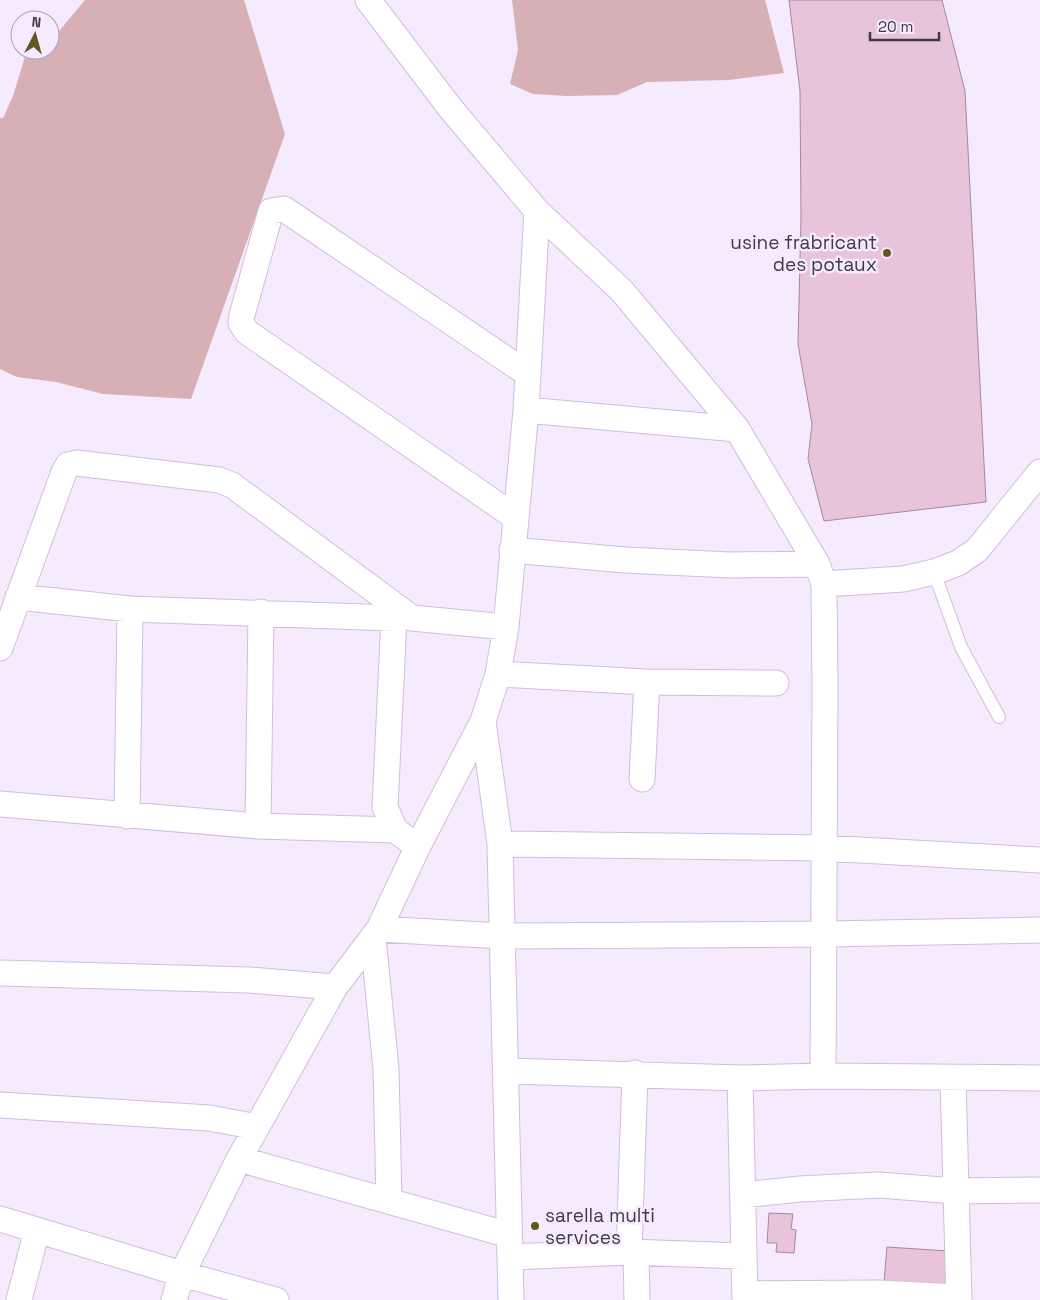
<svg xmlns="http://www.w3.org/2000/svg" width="1040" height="1300" viewBox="0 0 1040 1300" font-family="'Space Grotesk',sans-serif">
	<rect width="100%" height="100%" fill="#f6eafe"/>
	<path fill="#d6b0b5" d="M85,0H244L285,134L191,399L103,394L56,382L17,377L0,369V118H3L13,96L27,50H50V42Z
		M512,0H765L784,73L729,80L647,82L617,95L567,96L533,94L510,84L518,50Z"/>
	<path fill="#e7c4da" stroke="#a7879b" d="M789,0H942L965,91L986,502L824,521L808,459L812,424L798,344L801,217L800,91Z
		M769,1213L793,1214L791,1229L796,1230L794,1253L776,1252L777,1243H767Z
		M887,1247L948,1251L949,1288L884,1282Z"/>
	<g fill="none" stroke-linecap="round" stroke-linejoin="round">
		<defs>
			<path id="service" d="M934,572L961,647L999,717"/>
			<path id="minor" d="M537,211L622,291L737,429L817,564L824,584L825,689L823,1076
				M526,410L737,429
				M515,517L247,332L241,323L242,315L271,211L284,209L528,374
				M512,550L625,560L730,565L817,564
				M824,584L903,579L934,572L958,563L977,550L1040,472
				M18,597L130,609L394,618L385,807L395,830
				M0,648L64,472L68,465L77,463L219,480L232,485L412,618L506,627
				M498,674L647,682L776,683
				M483,721L500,844L511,1300
				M642,779L647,682
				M0,804L258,826L395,830L407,839
				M127,816L130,609
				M258,826L261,612
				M500,844L824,848L1040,860
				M379,929L501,936L825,934L1040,930
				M373,938L386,1069L389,1200
				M0,973L249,980L335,987
				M505,1071L740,1078L823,1076L1040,1078
				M740,1078L745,1300
				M953,1079L959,1300
				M0,1105L209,1118L257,1127
				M239,1159L509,1235
				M743,1195L800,1189L879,1185L955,1191L1040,1190
				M0,1219L182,1274L276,1300
				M629,1252L635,1073
				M636,1253L637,1300
				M510,1257L629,1252L743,1256
				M745,1294L879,1293L959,1297
				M19,1300L37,1230
				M174,1300L182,1274L239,1159L335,987L379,929L418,846L483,721L498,674L506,627L526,410L537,211L451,109L368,0"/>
		</defs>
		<use href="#service" stroke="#d1bedd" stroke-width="14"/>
		<use href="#minor" stroke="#d1bedd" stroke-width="27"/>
		<use href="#service" stroke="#fff" stroke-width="12"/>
		<use href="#minor" stroke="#fff" stroke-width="25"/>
	</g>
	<g fill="#635522" stroke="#f6eafe" stroke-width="2">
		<circle cx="887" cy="253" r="5"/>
		<circle cx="535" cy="1226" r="5"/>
	</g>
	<g text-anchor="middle" stroke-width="5" stroke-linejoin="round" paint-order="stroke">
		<g font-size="19" fill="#413946" stroke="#f6eafe" text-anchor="end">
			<text x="877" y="249">usine frabricant<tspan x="877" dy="22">des potaux</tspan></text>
			<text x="545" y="1222" text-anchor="start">sarella multi<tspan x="545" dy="22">services</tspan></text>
		</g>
	</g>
	<g transform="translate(35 35) rotate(6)"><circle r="24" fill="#f6eafe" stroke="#aea3b4"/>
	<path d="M0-4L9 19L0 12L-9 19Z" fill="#635522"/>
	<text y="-8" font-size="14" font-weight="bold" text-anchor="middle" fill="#413946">N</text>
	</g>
	<path d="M870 32v8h69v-8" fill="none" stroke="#413946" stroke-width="2.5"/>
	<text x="878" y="32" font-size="15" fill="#413946" stroke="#f6eafe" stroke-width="4" paint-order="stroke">20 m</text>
</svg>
